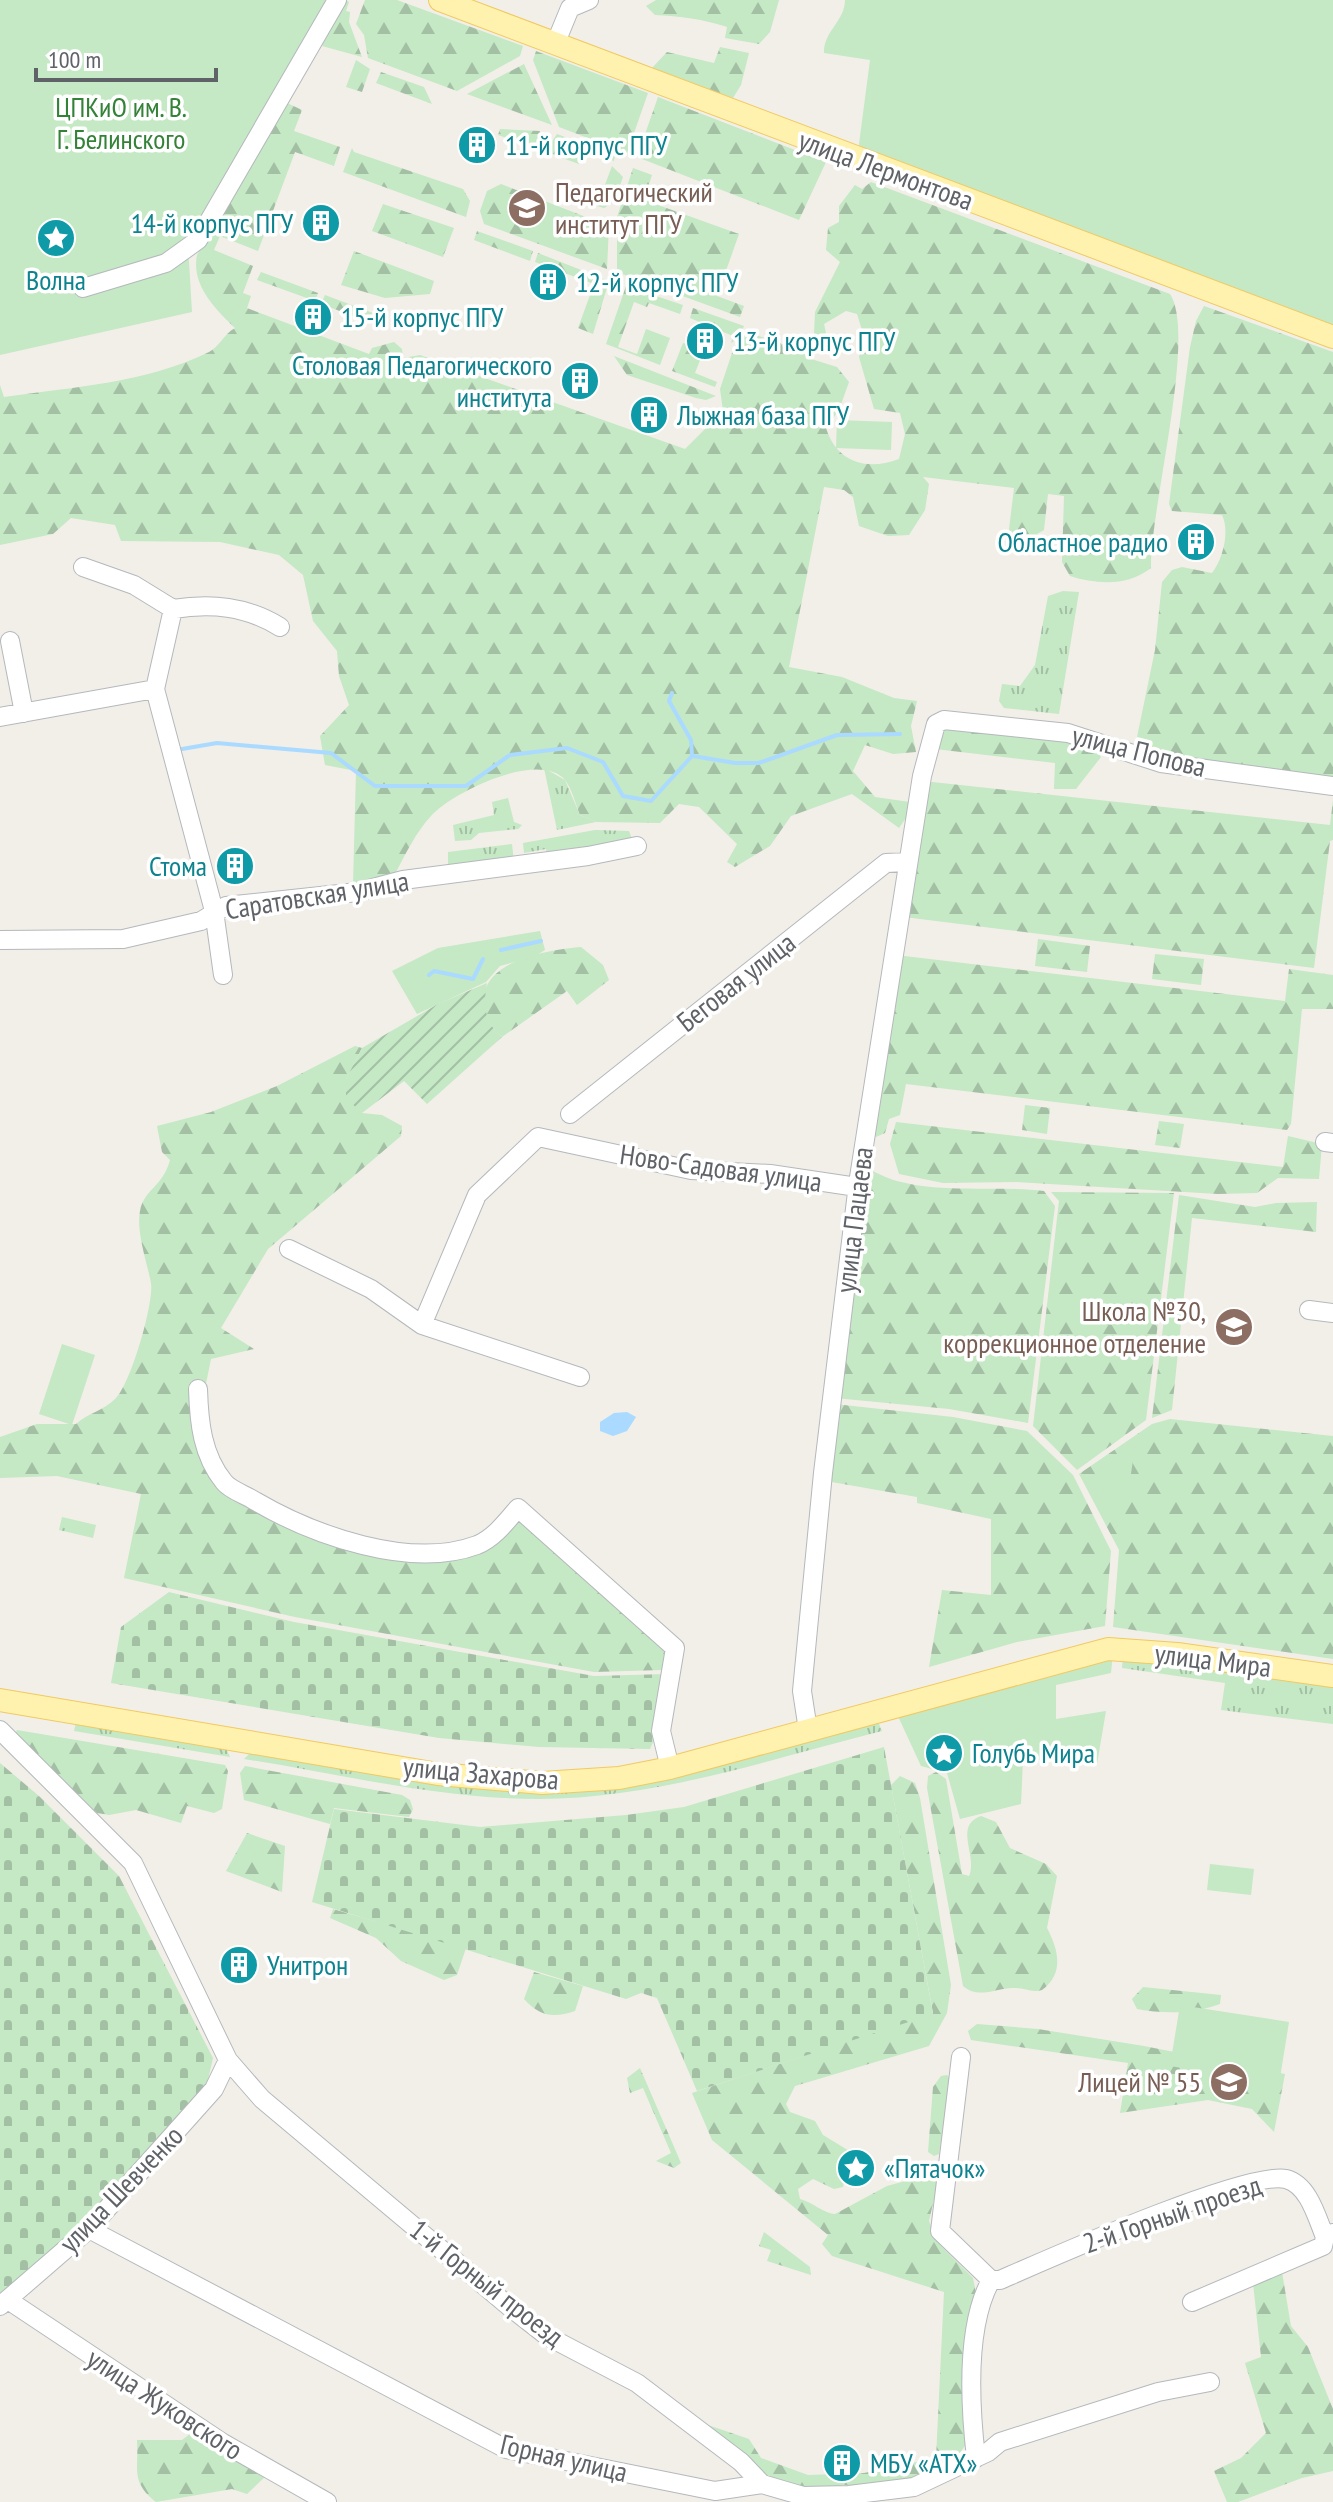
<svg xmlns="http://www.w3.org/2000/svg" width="1333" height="2502" viewBox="0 0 1333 2502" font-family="'PT Sans Narrow',sans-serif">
	<defs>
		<pattern id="grass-tufts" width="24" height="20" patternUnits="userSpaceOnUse" patternTransform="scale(2)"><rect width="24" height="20" fill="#c5e8c5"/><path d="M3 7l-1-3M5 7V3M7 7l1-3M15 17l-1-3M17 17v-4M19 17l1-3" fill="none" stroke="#a3c0a4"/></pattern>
		<pattern id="forest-firs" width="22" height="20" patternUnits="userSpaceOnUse" patternTransform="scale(2)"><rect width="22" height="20" fill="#c5e8c5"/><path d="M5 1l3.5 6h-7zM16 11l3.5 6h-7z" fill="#a3c0a4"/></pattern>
		<pattern id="cemetery-stones" width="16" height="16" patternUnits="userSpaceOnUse" patternTransform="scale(2)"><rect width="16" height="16" fill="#c5e8c5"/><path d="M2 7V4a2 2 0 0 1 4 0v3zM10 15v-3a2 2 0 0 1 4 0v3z" fill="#a3c0a4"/></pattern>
		<pattern id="garden-furrows" width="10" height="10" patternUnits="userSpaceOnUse" patternTransform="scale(2)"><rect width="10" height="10" fill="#c5e8c5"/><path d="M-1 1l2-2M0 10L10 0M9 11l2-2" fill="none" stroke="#a3c0a4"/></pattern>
	</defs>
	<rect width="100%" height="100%" fill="#f1efe8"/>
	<path fill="url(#grass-tufts)" d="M1063,591L1079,592L1059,714L1004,708L999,701L1002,684L1020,686L1035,665L1048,596Z
		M544,768L565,780L580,815L596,822L557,830Z
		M508,798L514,822L522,825L518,829L479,833L471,840L455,841L453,825L494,815L492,802Z
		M595,830L629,831L632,839L547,857L546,849L524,853L523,843Z
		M512,844L514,862L448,871V852Z
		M62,1517L96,1525L93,1538L59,1530Z
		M1123,1655L1333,1686V1724L1221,1710L1225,1683L1122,1668Z
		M877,1719L882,1731C770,1759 655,1799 538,1799C440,1799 340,1774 244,1759L251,1752L538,1790Z
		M76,1722L226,1748L230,1757L74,1731Z"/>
	<path fill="url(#forest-firs)" d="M346,0L349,2L346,11L350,12L349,22L362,57L322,46Z
		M365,0H397L523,46L520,56L457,91L368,58L364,35L356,24Z
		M656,0H779L770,32L759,44L725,38L727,27C703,19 680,16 655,15L646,6Z
		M720,47L749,53L741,85L733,98L652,68L667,52L714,63Z
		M536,51L648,93L627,153L559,127L533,60Z
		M356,60L370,69L362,92L346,87Z
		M524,64L552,125L467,94Z
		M381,72L424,87L432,104L376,83Z
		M658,97L826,162L799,220L637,157Z
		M285,102L302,110L294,131L340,147L334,166L295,152L258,251L220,236L214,250L253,266L243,293L251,296L247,308L369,354L372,348L394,342L402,349L403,358L420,355L685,449L723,411L720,389L734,347L747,332L783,344L793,342L808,358L837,367L849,382L839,410L826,428C837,463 867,471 899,459L905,434L900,413L874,409L859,357L863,333L857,314L846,311L824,324L826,333L822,337L814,334L815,312L840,262L826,250L828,228L839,222V206L855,185L862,189L871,182L1170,294C1197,335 1150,508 1151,568C1128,586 1098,585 1070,576L1062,562L1064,496L1048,494L1044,530L1023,542L1019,548L1007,546L1014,488L923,477L929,484L925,510L909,535L888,536L859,526L853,497L844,490L824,487L789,667L842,677L894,698L917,701L911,726L916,752L893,754L865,745L853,771L875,797L910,802L908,815L899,828L852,794L791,816L770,846L735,867L727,862L737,844L699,807L679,804L660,823L596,822L580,815C576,805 572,789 565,780C539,750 453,792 431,816C416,832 405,855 395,874L353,885L356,771L325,765L320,736L349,705L339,676L337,651L313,621L303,575L279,555L220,542L121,541L115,525L71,518L53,534L0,545V385L4,397C73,387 146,383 209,352C219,347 224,334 235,328C215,309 191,285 197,255Z
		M500,129L540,131L536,145L547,149L557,134L615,156L614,161L584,150L579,164L498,135Z
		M352,148L354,152L463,189L470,201L466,217L343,172Z
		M612,166L623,177L614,202L604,208L597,206Z
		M633,168L652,175L644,200L739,234L717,296L744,306L740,317L617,272V217Z
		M501,184L609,226L607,269L484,224L480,211L487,191Z
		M383,204L454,228L443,257L372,231Z
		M477,231L533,251L530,261L474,240Z
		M354,251L434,281L430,294L385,298L341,285Z
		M538,253L609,281L593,334L578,328L594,284L535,262Z
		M261,272L318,293L315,301L257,280Z
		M626,286L683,305L680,314L649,303L647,307L634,302L618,347L637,354L646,329L670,338L660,365L606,344Z
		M325,295L381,316L380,326L321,304Z
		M1204,306L1333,352V780L1151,753L1137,737L1155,650L1162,582L1172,570L1182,567L1212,573C1223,559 1230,531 1222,515L1172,511L1169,504L1190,347L1196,321Z
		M693,308L744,326L739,338L731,343L733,336L690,318Z
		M683,343L704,350L695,373L717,382L715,387L672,371Z
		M614,356L716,396L706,400L696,398L627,375Z
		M937,726L1091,742L1101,757L1076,789H1054L1055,763L935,749Z
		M923,781L1330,825L1333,800V840L1330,841L1314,968L904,917Z
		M1038,939L1090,946L1087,972L1035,966Z
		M581,947L603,965L609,980L577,1005L567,991L502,1037C491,1028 486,1018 484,1005C479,960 549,950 581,947Z
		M1155,954L1204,959L1201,985L1152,979Z
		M896,955L1285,1001L1289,969L1333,975V1009H1302L1291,1124L1287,1130L906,1084L900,1115L889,1119L885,1133L876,1137L868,1129Z
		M355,1046L362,1048L346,1079L362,1113L382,1115L402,1126L401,1136L268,1249L221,1328L254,1349L211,1359L195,1438L226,1492L289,1527L440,1558L517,1517L670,1652L662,1670L594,1672L295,1617L124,1578L141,1494L57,1476L0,1478V1437L37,1424H76C89,1412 104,1411 116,1398C131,1383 154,1303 151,1283C147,1262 136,1232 140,1211C144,1189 163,1187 170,1160L162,1152L157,1126L211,1112L277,1086Z
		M1025,1105L1050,1108L1047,1134L1022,1130Z
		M1159,1121L1184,1124L1180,1148L1155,1145Z
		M896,1122L1283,1167L1288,1136L1322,1144L1319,1179L1278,1178L1257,1193L1218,1194L1016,1182L943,1183L899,1174L890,1144Z
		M862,1166C874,1171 885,1178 897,1181C944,1194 996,1185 1044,1191L1055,1206L1028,1423L949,1409L835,1398Z
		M1051,1192L1174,1193L1146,1420L1077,1470L1033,1426L1059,1201Z
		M1179,1195L1255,1207L1276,1203L1317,1202L1316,1232L1192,1218L1172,1410L1152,1418Z
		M835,1404L953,1417L1027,1431L1073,1475L1111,1551L1105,1626L1017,1642L929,1667L942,1590L991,1595V1519L917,1503V1497L826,1481Z
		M1170,1419L1333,1436V1659L1113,1627L1119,1550L1079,1474L1152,1424Z
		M17,1730L225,1765L228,1771L222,1809L214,1813L187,1806L181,1823L136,1810L109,1815L97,1813L14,1736Z
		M245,1766L402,1795L410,1800L413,1809L409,1817L334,1808L330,1824L244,1800L240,1773Z
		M936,1772L946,1779L962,1874L969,1876C978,1856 953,1826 981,1816L996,1822L1010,1848L1046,1864L1057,1876L1047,1928C1058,1949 1065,1973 1042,1990C1032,1993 1025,1988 1015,1988C997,1987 979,2000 963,1986L927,1788L928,1776Z
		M900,1776L915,1783L920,1798L951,1985L947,2013L929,2046L795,2086L786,2104L790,2112L815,2121L823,2135L851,2152L843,2187L834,2189L813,2179L798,2189L800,2199C812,2202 825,2214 835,2214L887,2186L928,2175L938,2182L929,2221L933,2232L942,2247L973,2278L977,2298L969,2440L953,2463L913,2480L883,2486L844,2485L814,2491L773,2483L702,2423L749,2439L761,2458L808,2475L864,2473L936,2458L944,2292L832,2256L822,2244L828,2235L712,2140L692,2093L933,2013L891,1785Z
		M247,1833L285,1846L282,1892L226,1871Z
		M333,1909L466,1948L457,1975L444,1980L401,1961L376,1938L330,1918Z
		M534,1972L583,1986L575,2011C554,2018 540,2017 524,1999Z
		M1143,1987L1221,1995L1220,2004C1193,2014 1165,2014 1137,2009L1132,1999Z
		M977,2024L1038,2029L1144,2046L1285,2074L1274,2132L1252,2109L1208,2100L1120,2113L1128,2063L971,2040L968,2031Z
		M640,2068L681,2163L674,2168L656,2161L671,2153L643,2088L630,2093L627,2078Z
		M947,2075L951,2079L939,2154L934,2156L928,2152L933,2087L941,2076Z
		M764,2232L810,2267L811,2275L767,2261L771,2250L759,2246Z
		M1282,2272L1291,2326L1308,2347L1333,2409V2471L1302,2478L1238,2502H1227L1214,2471L1241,2458L1266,2433L1245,2363L1261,2357L1253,2283Z
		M194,2431L266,2476L247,2494L232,2489L156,2502C130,2481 139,2470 137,2440H182Z"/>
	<path fill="url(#cemetery-stones)" d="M169,1592L294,1622L594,1676L667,1674L657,1733L650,1749L539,1747L439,1738L111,1683L121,1627Z
		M884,1747L933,2014L697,2091L657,1998L641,1993L626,1999L312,1902L334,1809L480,1827L626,1815L684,1807Z
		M0,1763L39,1796L119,1876L213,2058L207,2084L85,2226L0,2299Z"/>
	<path fill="#c5e8c5" d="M0,0H329L188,245L192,312L0,355Z
		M845,0H1333V329L862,157L859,144L870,60L824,53C823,32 845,21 845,0Z
		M837,420L892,422L891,450L836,448Z
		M540,931L545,950L535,956L500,966L486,982L417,1014L392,971L438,948Z
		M62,1344L95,1355L72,1425L39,1414Z
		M1135,1447L1122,1534L1090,1478Z
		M1113,1653L1111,1673L1056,1685V1719L1106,1711L1097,1764L1023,1759L1021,1804L960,1819L947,1773L921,1766L897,1714Z
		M1210,1864L1254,1869L1251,1895L1207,1890Z
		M1180,2005L1289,2022L1279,2084L1170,2066Z"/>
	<path fill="url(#garden-furrows)" d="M487,983C483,1005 484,1022 502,1037L427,1104L404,1081L362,1113L346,1098V1079L362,1048L438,1004Z"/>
	<path fill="#aadaff" d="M627,1412L636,1417L627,1431L613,1436L600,1431V1422L614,1413Z"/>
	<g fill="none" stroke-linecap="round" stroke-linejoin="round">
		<path stroke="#aadaff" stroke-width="4" d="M182,749L217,743L331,753L375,786H466L510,755L567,748L603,762L623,796L651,801L692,756L691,740L669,701L672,693
			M693,756L735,763H759L837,735L900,734
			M501,950L541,941
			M429,975L434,971L473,979L483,959"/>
		<defs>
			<path id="minor" d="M556,42L570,8L589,0
				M83,288L166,263L198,240L337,0
				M83,567L134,585L173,609C211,603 246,606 280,627
				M173,609L155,689L214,911L223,975
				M10,641L24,713
				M0,717L155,689
				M0,940L123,939L201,921L226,906L358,892L403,880L588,856L637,846
				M570,1114L886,863L907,862
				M1325,1142L1333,1143
				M289,1249L371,1289L422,1325L580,1377
				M1309,1310L1333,1313
				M422,1325L477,1195L538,1137L691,1170L770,1174L857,1187
				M198,1389C199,1422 202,1455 224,1482C230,1490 246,1495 255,1501C313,1535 410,1570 477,1545C494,1538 506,1522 518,1508L675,1648L661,1731L670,1768
				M0,1730L133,1863L228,2060L262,2099L511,2308L547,2336L637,2383L741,2462L762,2484
				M808,1730L802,1691L823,1473L858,1184L922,776L936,724L944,720L1068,733L1161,763L1333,786
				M961,2057L940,2231L991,2280
				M89,2229L506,2449L715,2491L762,2484L803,2496L849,2495L914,2487L988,2452L1000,2442L1158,2392L1210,2382
				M991,2280H1000C1046,2260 1248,2170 1286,2179C1309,2185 1317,2218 1325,2237
				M8,2300L223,2443L327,2502
				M1192,2302L1323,2246L1325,2237L1333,2233
				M0,2306L89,2229L214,2089L228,2060
				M976,2458C970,2406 965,2327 991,2280"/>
			<path id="major" d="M440,0L1333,337
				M0,1700L438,1774L542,1783L619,1778L670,1768L1108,1649L1177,1654L1333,1676"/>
		</defs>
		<use href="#minor" stroke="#b5b8bc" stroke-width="20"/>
		<use href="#major" stroke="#f2c960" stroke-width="24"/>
		<use href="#minor" stroke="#fff" stroke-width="18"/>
		<use href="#major" stroke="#fff2af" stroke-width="22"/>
	</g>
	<defs>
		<symbol id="building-disc" viewBox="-11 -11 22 22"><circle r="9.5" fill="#0f9aa8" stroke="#fff"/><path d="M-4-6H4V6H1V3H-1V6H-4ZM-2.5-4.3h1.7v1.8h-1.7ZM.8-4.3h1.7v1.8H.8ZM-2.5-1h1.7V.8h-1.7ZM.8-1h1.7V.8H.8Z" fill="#fff"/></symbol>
		<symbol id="university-disc" viewBox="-11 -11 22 22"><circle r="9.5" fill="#8d6e63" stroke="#fff"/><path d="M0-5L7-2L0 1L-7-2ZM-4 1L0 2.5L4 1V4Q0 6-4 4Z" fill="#fff"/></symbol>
		<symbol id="sight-disc" viewBox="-11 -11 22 22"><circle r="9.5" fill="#0f9aa8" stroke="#fff"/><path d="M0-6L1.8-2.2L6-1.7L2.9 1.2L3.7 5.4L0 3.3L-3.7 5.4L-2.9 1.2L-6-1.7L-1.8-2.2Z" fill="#fff"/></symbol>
		<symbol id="school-disc" viewBox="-11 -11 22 22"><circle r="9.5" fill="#8d6e63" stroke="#fff"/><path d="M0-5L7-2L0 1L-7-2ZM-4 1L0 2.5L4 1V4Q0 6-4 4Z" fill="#fff"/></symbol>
	</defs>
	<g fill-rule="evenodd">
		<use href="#building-disc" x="455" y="123" width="44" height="44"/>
		<use href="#university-disc" x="505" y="186" width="44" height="44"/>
		<use href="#building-disc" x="299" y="201" width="44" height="44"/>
		<use href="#sight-disc" x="34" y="216" width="44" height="44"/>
		<use href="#building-disc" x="526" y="260" width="44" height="44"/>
		<use href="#building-disc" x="291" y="295" width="44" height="44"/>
		<use href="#building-disc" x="683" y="319" width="44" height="44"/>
		<use href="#building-disc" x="558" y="359" width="44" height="44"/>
		<use href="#building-disc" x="627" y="393" width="44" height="44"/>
		<use href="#building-disc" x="1174" y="520" width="44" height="44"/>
		<use href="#building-disc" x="213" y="844" width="44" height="44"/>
		<use href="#school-disc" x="1212" y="1305" width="44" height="44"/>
		<use href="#sight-disc" x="922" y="1731" width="44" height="44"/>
		<use href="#building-disc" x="217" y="1943" width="44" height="44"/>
		<use href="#school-disc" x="1207" y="2060" width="44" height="44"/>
		<use href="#sight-disc" x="834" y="2146" width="44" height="44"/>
		<use href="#building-disc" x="820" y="2441" width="44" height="44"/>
	</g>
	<g text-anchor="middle" stroke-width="7" stroke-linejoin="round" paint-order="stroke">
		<g font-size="28" fill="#348238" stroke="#fff">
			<text x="121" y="117">ЦПКиО им. В.<tspan x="121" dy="32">Г. Белинского</tspan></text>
		</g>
		<g font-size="28" fill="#0d838f" stroke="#fff" text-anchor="start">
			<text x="505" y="155">11-й корпус ПГУ</text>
			<text x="293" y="233" text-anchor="end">14-й корпус ПГУ</text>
			<text x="56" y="290" text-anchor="middle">Волна</text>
			<text x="576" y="292">12-й корпус ПГУ</text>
			<text x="341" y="327">15-й корпус ПГУ</text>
			<text x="733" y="351">13-й корпус ПГУ</text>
			<text x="552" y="375" text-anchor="end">Столовая Педагогического<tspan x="552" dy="32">института</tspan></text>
			<text x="677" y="425">Лыжная база ПГУ</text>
			<text x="1168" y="552" text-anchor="end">Областное радио</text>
			<text x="207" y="876" text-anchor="end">Стома</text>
			<text x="972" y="1763">Голубь Мира</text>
			<text x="267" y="1975">Унитрон</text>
			<text x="884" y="2178">«Пятачок»</text>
			<text x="870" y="2473">МБУ «АТХ»</text>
		</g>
		<g font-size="28" fill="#5f6368" stroke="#fff">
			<text transform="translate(886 170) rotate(20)" y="10">улица Лермонтова</text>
			<text transform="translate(1139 751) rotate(14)" y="10">улица Попова</text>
			<text transform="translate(317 895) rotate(-9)" y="10">Саратовская улица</text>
			<text transform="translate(736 982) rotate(-38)" y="10">Беговая улица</text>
			<text transform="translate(721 1168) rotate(8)" y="10">Ново-Садовая улица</text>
			<text transform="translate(854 1220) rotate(-83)" y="10">улица Пацаева</text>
			<text transform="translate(1213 1660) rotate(7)" y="10">улица Мира</text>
			<text transform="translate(481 1773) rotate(5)" y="10">улица Захарова</text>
			<text transform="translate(121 2189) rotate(-46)" y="10">улица Шевченко</text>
			<text transform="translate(1172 2214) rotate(-19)" y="10">2-й Горный проезд</text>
			<text transform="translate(487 2283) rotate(38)" y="10">1-й Горный проезд</text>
			<text transform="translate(165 2404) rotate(33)" y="10">улица Жуковского</text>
			<text transform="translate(564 2458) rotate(13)" y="10">Горная улица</text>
		</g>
		<g font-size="28" fill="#785e54" stroke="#fff" text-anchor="end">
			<text x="555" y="202" text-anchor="start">Педагогический<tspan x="555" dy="32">институт ПГУ</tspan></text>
			<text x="1206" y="1321">Школа №30,<tspan x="1206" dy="32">коррекционное отделение</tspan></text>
			<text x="1201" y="2092">Лицей № 55</text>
		</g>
	</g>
	<path d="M36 68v12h180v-12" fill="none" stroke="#5f6368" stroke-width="4"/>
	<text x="48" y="68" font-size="24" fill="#5f6368" stroke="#ffffff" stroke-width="6" paint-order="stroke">100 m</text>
</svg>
